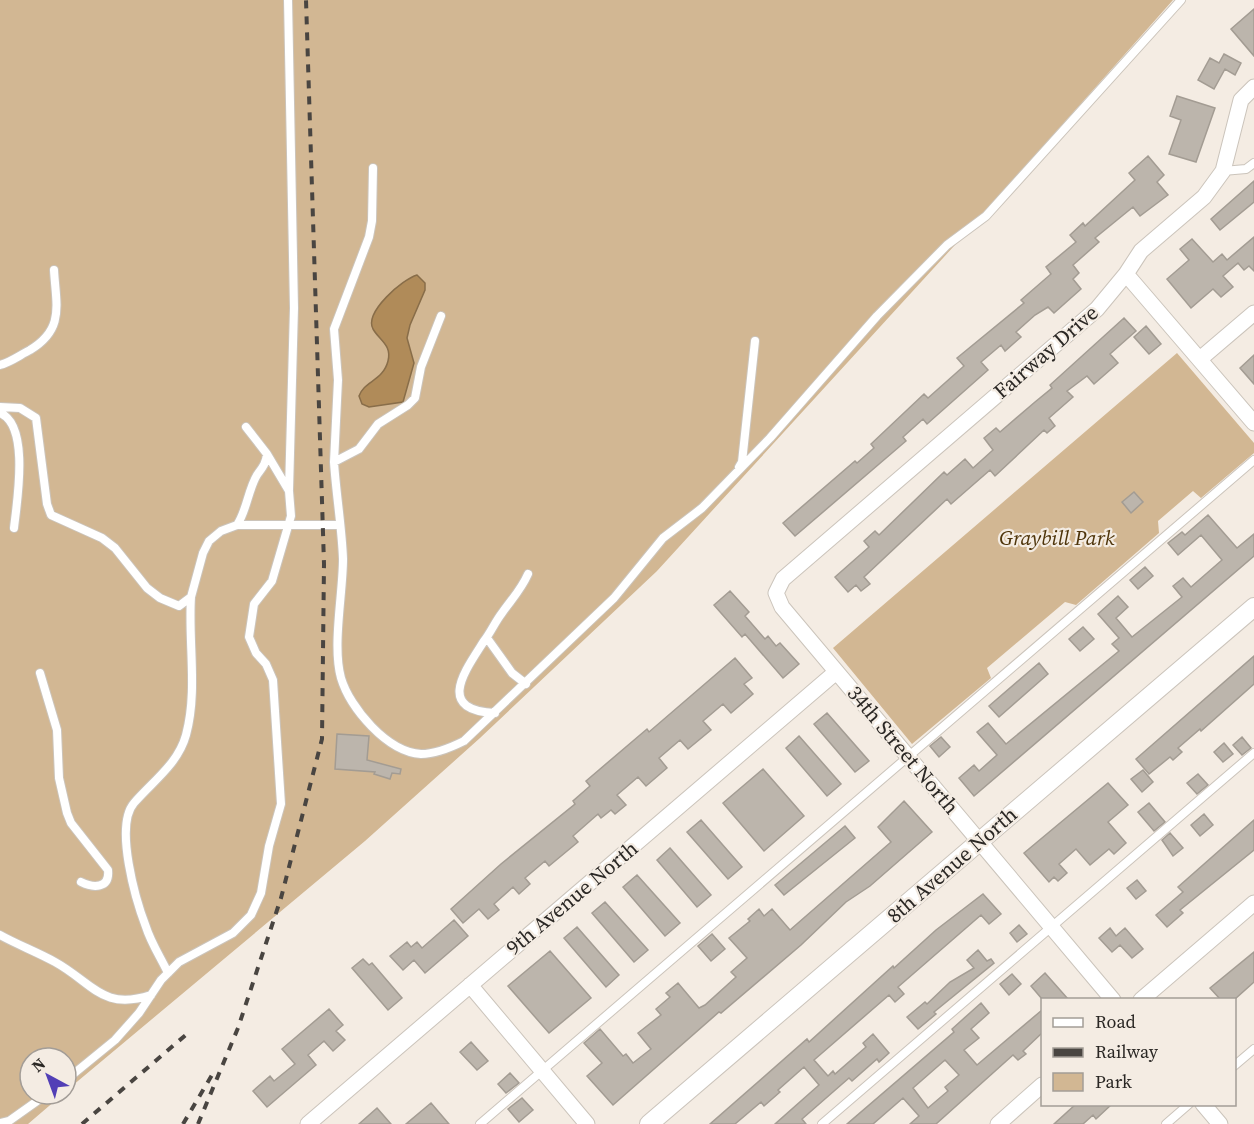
<svg xmlns="http://www.w3.org/2000/svg" width="1254" height="1124" viewBox="0 0 1254 1124" font-family="'Source Serif 4',serif">
	<rect width="100%" height="100%" fill="#f4ece3"/>
	<path fill="#d2b793" d="M0,0H1173L975,223L657,571L480,738L365,841L66,1091V1058H30V1094H63L28,1124H0Z
		M1177,353L1254,443V453L1201,498L1193,491L1158,521L1159,533L1076,605L1065,602L987,668L991,678L912,744L833,648Z"/>
	<path fill="#b08b59" stroke="#886d49" stroke-width="1.5" d="M417,275L425,283V290L410,325L407,338L414,363L403,402L369,407L362,404L359,396C364,381 383,381 388,361C392,345 380,341 373,329C364,312 403,279 417,275Z"/>
	<path fill="#bcb5ac" stroke="#a39c93" stroke-width="1.5" fill-rule="evenodd" d="M1254,9V56L1231,29Z
		M1224,54L1241,63L1235,75L1225,69L1214,89L1198,80L1210,58L1219,63Z
		M1177,96L1215,108L1196,162L1169,154L1181,120L1170,116Z
		M1148,156L1164,175L1157,182L1168,195L1140,216L1133,207L1095,238L1099,242L1073,265L1079,273L1073,279L1081,289L1054,313L1048,307L1035,315L1016,332L1021,337L1005,351L1001,345L981,362L988,370L927,424L923,419L903,437L906,441L795,536L783,523L855,461L857,463L874,448L871,444L924,394L928,398L964,366L957,358L1024,303L1021,300L1051,274L1046,267L1076,242L1070,235L1083,223L1085,226L1135,180L1129,173Z
		M1254,181V202L1220,230L1211,219Z
		M1254,237V271L1249,266L1244,270L1238,263L1223,276L1233,287L1221,297L1213,289L1191,308L1167,279L1189,260L1180,249L1192,239L1213,262L1222,254L1227,260Z
		M1124,318L1136,331L1110,354L1118,363L1094,384L1087,376L1067,391L1073,397L1049,418L1055,426L1047,433L1044,430L995,476L990,470L951,504L947,499L864,577L870,584L861,591L856,585L848,592L835,577L869,547L864,541L875,531L879,535L944,472L947,475L965,459L973,468L993,450L984,438L996,428L1000,432L1035,402L1052,388L1050,385Z
		M1146,326L1161,344L1149,354L1134,337Z
		M1254,355V384L1240,368Z
		M1134,492L1143,502L1131,513L1122,502Z
		M1208,515L1237,548L1254,534V556L974,796L959,778L974,765L979,771L997,755L977,732L988,723L1006,744L1119,651L1112,644L1119,638L1098,614L1118,596L1128,607L1116,618L1132,637L1182,597L1173,586L1183,578L1191,587L1222,560L1201,535L1178,555L1168,543L1182,532L1185,535Z
		M1145,567L1153,576L1138,589L1130,580Z
		M730,591L749,612L745,616L765,639L768,636L776,646L780,643L799,664L783,678L745,634L742,637L714,605Z
		M1083,627L1094,639L1080,651L1069,639Z
		M1254,656V684L1201,731L1200,729L1178,748L1182,752L1173,760L1170,757L1149,774L1136,759Z
		M735,658L752,678L744,684L753,694L731,713L723,704L703,721L711,730L688,749L680,740L659,758L667,768L646,786L638,777L617,795L626,805L615,814L611,810L601,818L598,814L573,836L578,842L549,866L545,861L525,878L530,884L519,894L513,887L494,904L499,910L488,919L479,909L463,923L451,909L501,864L575,804L573,801L590,786L586,781L647,729L649,732Z
		M1039,663L1048,674L999,717L989,706Z
		M827,713L869,761L855,772L814,724Z
		M337,734L369,736L367,760L401,769L400,774L392,773L390,779L374,774L375,772L335,769Z
		M799,736L841,784L827,796L786,748Z
		M941,737L950,747L939,757L930,746Z
		M1242,737L1251,748L1242,755L1233,745Z
		M1224,743L1233,754L1223,762L1214,752Z
		M763,769L804,816L764,851L723,803Z
		M1143,770L1153,782L1142,792L1131,779Z
		M1198,774L1208,785L1197,794L1187,783Z
		M1108,783L1128,805L1108,822L1126,843L1114,854L1109,849L1090,865L1076,849L1059,864L1067,873L1058,881L1054,877L1049,882L1024,853Z
		M904,801L932,832L870,886L846,902L801,945L721,1013L719,1012L613,1105L587,1076L602,1063L584,1043L600,1029L623,1056L626,1054L633,1063L651,1049L638,1033L661,1015L656,1009L670,997L666,993L678,983L699,1008L705,1005L736,977L731,972L747,958L729,938L750,921L748,919L759,909L764,916L772,909L790,930L891,842L878,827Z
		M1149,803L1165,822L1154,831L1138,812Z
		M1204,814L1213,825L1200,836L1191,825Z
		M701,820L742,867L728,879L687,832Z
		M1254,820V850L1180,910L1183,913L1167,927L1156,915L1183,892L1178,887Z
		M845,826L855,838L784,895L775,885Z
		M1170,833L1183,848L1173,856L1162,840Z
		M670,848L711,895L697,907L657,860Z
		M637,875L680,923L665,936L623,887Z
		M1137,880L1146,891L1136,899L1127,888Z
		M983,894L1001,914L989,924L981,915L898,987L904,994L895,1002L889,995L814,1060L828,1076L833,1071L835,1074L866,1047L863,1043L873,1034L889,1053L879,1062L877,1059L852,1081L849,1078L802,1119L806,1124H775L819,1085L804,1067L778,1090L780,1092L764,1106L761,1102L735,1124H710L807,1039L809,1042L893,966L894,968L936,930Z
		M605,902L648,950L634,962L592,913Z
		M454,920L468,936L425,973L414,960L403,970L390,956L407,942L411,947L417,942L422,948Z
		M1019,925L1027,934L1017,942L1010,933Z
		M577,927L619,975L606,987L564,938Z
		M1110,928L1116,936L1125,928L1143,949L1132,958L1120,945L1112,952L1099,938Z
		M712,934L725,949L711,961L698,946Z
		M978,950L987,961L991,959L994,963L934,1012L936,1014L918,1029L907,1017L925,1002L927,1004L950,982L974,968L967,960Z
		M550,951L591,998L549,1033L508,986Z
		M1254,952V982L1235,999H1220L1210,988Z
		M363,959L369,965L372,963L402,998L388,1010L352,968Z
		M1045,973L1068,999H1042L1031,986Z
		M1012,974L1021,984L1009,995L1000,984Z
		M981,1003L989,1013L971,1029L979,1038L964,1050L977,1065L1042,1010V1033L1023,1051L1026,1054L1018,1060L1013,1055L936,1124H910L919,1116L903,1098L873,1124H847L954,1032L952,1029ZM945,1060L959,1075L945,1087L948,1091L928,1108L913,1088Z
		M329,1009L343,1025L336,1031L345,1040L333,1051L324,1041L308,1055L316,1065L267,1107L253,1091L270,1076L274,1081L295,1064L282,1049Z
		M471,1042L488,1061L477,1070L460,1052Z
		M510,1073L519,1083L506,1093L498,1084Z
		M522,1098L533,1110L519,1122L508,1109Z
		M431,1103L449,1124H406Z
		M1076,1104H1112L1096,1119L1093,1115L1083,1124H1054Z
		M377,1108L391,1124H359Z"/>
	<g fill="none" stroke-linecap="round" stroke-linejoin="round">
		<defs>
			<path id="service" d="M288,0L294,308L289,490
				M1223,171L1246,169L1254,163
				M441,316L421,367L415,398L408,405L378,424L359,449L334,462C336,493 342,529 343,559C343,593 332,646 341,678C350,708 387,752 421,754C436,754 450,748 464,741L614,598L663,538L702,508L770,438L877,316L947,245L986,216L1181,0
				M0,365C11,362 20,355 30,350C65,329 56,305 54,270
				M0,407L20,408L36,418L47,504L51,515L102,538L115,548L147,588L160,598L179,606L191,597L203,553L209,541L221,531L237,525H338
				M0,413C30,425 17,501 14,528
				M334,462L338,380L334,329L369,237L372,221L373,168
				M739,467L742,462L755,341
				M237,525C247,510 248,490 257,475C262,468 266,464 267,454L246,427
				M487,638L512,673L526,684
				M40,673L57,730L59,778L67,813L71,823L108,870C110,889 93,888 81,882
				M495,713C435,710 465,671 484,641C491,632 495,622 502,613C511,600 521,590 528,574
				M0,935C18,945 37,952 55,962C93,983 102,1011 151,995
				M168,973C161,958 151,943 146,927C136,901 114,826 134,803C153,781 178,764 186,735C198,691 188,642 191,597
				M1234,1066L1254,1049
				M66,1080L115,1040L139,1013L161,980L179,962L233,933L251,915L261,893L269,846L281,804L273,680L266,664L256,653L249,637L254,604L272,581L291,516L289,491L267,454
				M0,1123L9,1121L47,1094
				M480,1124L1254,460
				M822,1124L1254,753
				M1166,1124L1189,1104"/>
			<path id="minor" d="M1126,274L1254,423
				M1200,359L1254,313
				M470,985L587,1124
				M1113,1000L782,607L776,593L783,579L1097,309L1126,274L1141,251L1204,197L1223,171L1241,100L1254,87
				M1141,1000L1254,903
				M1203,1104L1220,1124
				M308,1124L836,672
				M998,1124L1042,1085"/>
			<path id="tertiary" d="M649,1124L1254,607"/>
		</defs>
		<use href="#service" stroke="#cbc4bb" stroke-width="10"/>
		<use href="#minor" stroke="#cbc4bb" stroke-width="17"/>
		<use href="#tertiary" stroke="#cbc4bb" stroke-width="20"/>
		<use href="#service" stroke="#fff" stroke-width="8"/>
		<use href="#minor" stroke="#fff" stroke-width="15"/>
		<use href="#tertiary" stroke="#fff" stroke-width="18"/>
		<path stroke="#494541" stroke-width="4" stroke-dasharray="8 8" stroke-linecap="butt" d="M82,1124L188,1033
			M183,1124L212,1075
			M198,1124L238,1028L281,898L322,739L324,564L306,0"/>
	</g>
	<g text-anchor="middle" stroke-width="4.5" stroke-linejoin="round" paint-order="stroke">
		<g font-size="21" fill="#2a2724" stroke="#f4ece3">
			<text transform="translate(1046 352) rotate(-41)" y="7">Fairway Drive</text>
			<text transform="translate(903 750) rotate(50)" y="7">34th Street North</text>
			<text transform="translate(952 865) rotate(-41)" y="7">8th Avenue North</text>
			<text transform="translate(572 898) rotate(-40)" y="7">9th Avenue North</text>
		</g>
		<g font-size="21" font-style="italic" fill="#4e340a" stroke="#f4ece3">
			<text x="1057" y="545">Graybill Park</text>
		</g>
	</g>
	<rect x="1041" y="998" width="195" height="108" fill="#f4ece3" stroke="#a39d97" stroke-width="1.5"/>
	<rect x="1053" y="1018" width="30" height="9" fill="#ffffff" stroke="#a39d97" stroke-width="1.5"/>
	<text x="1095" y="1028" font-size="18" fill="#2a2724">Road</text>
	<rect x="1053" y="1048" width="30" height="9" fill="#494541" stroke="#a39d97" stroke-width="1.5"/>
	<text x="1095" y="1058" font-size="18" fill="#2a2724">Railway</text>
	<rect x="1053" y="1073" width="30" height="18" fill="#d2b793" stroke="#a39d97" stroke-width="1.5"/>
	<text x="1095" y="1088" font-size="18" fill="#2a2724">Park</text>
	<g transform="translate(48 1076) rotate(319)"><circle r="28" fill="#f4ece3" stroke="#a39d97" stroke-width="1.5"/>
	<path d="M0-4.5L10 22L0 15L-10 22Z" fill="#523fb6"/>
	<text y="-9" font-size="16" font-weight="bold" text-anchor="middle" fill="#2a2724">N</text>
	</g>
</svg>
